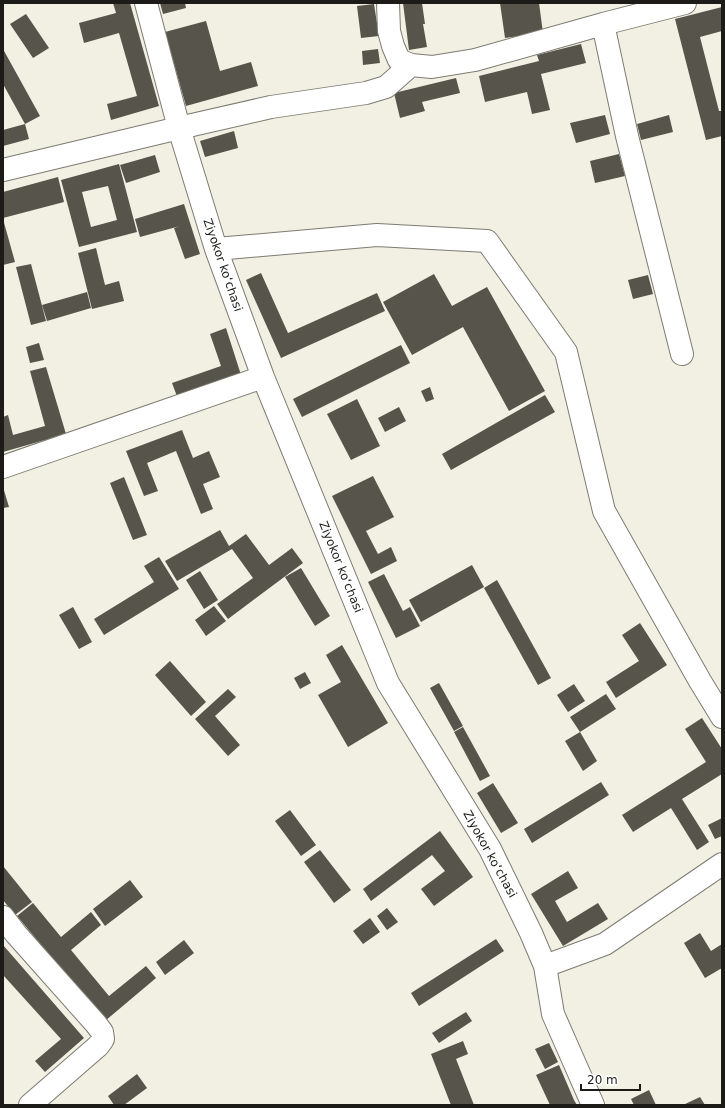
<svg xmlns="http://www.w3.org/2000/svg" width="725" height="1108" viewBox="0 0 725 1108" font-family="'DejaVu Sans',sans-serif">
	<rect width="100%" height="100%" fill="#f2efe3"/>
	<path fill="#57544b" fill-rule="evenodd" d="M113,3H130L159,106L111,120L107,104L137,96L119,33L84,43L79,23L116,13Z
		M160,3H185L186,8L163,14Z
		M403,3H422L425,24H423L427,47L409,50Z
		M500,3H539L543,33L505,38Z
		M374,4L379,36L361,38L357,6Z
		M722,7V31L700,37L719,111H722V136L706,140L675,19Z
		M26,14L49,48L33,58L10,24Z
		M206,21L220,71L251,62L258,86L186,106L165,32Z
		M581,44L586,63L541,74L550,110L532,114L527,92L485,102L479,76L539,61L537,55Z
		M3,49L40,116L25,124L3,84Z
		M378,49L380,63L363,65L362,51Z
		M456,78L460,93L422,102L425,111L400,118L394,93Z
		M605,115L610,134L576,143L570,123Z
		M669,115L673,132L641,140L637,124Z
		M25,124L29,139L3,146V130Z
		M234,131L238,148L205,157L200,141Z
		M619,154L625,176L595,183L590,161Z
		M155,155L160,172L126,183L120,165Z
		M119,164L137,232L79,247L61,180ZM108,186L117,220L91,227L82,192Z
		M58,177L64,202L3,218V192Z
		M184,204L200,254L185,259L174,228L180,226L140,237L135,219Z
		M3,219L15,262L3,265Z
		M96,248L105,285L119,281L124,301L92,309L78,253Z
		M31,264L46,321L31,325L16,267Z
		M261,273L288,333L377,293L385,311L281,358L246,280Z
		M434,274L452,306L487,287L545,391L509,411L463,327L412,355L383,302Z
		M648,275L653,294L633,299L628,280Z
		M87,292L91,308L47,321L42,305Z
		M226,328L242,378L178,399L172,383L221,366L210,334Z
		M39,343L44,360L30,363L26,347Z
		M401,345L410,363L302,417L293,399Z
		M46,367L66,434L3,452V417L8,415L13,435L45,426L30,371Z
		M430,387L434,399L426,402L421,391Z
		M545,395L555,412L451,470L442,454Z
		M357,399L380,446L351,460L327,414Z
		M399,407L406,421L385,432L378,418Z
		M182,430L193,458L209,451L220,477L203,484L213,509L201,514L176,451L147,463L158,491L144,496L126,451Z
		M373,476L394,517L366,531L378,554L391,547L397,561L371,574L332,496Z
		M124,477L147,535L133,540L110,483Z
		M3,487L9,507L3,508Z
		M220,530L229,546L246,534L269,565L292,548L303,563L228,619L217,604L253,578L232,549L177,581L165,561Z
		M159,557L179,589L104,635L94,619L154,582L144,566Z
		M472,565L484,587L421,622L409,600Z
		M301,568L330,616L315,626L285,577Z
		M200,571L218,600L204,609L186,580Z
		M384,574L403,611L410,607L420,626L396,638L368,582Z
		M497,580L551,678L538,685L484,588Z
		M214,606L226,621L206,636L195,620Z
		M73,607L92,642L79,649L59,615Z
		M640,623L667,665L616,698L606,682L639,661L622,635Z
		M342,645L388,723L348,747L318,695L341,682L326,655Z
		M170,661L206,702L191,716L155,675Z
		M305,672L311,683L300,689L294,678Z
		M439,683L463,726L454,731L430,688Z
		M574,684L585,701L568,712L557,695Z
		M228,689L236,697L215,716L240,745L228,756L195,719Z
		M606,694L616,709L580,732L597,761L583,771L565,741L580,732L570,717Z
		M702,718L722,749V774L682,799L709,842L697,850L671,808L633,832L622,815L706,762L685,729Z
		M463,727L490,776L480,781L454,732Z
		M601,782L609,795L532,843L524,829Z
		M493,783L518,823L501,833L477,793Z
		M290,810L316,845L301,856L275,821Z
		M722,818V836L715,839L708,825Z
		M440,831L473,877L434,906L421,889L445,871L432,855L371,901L363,889Z
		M320,850L351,890L334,903L304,862Z
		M3,866L32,902L15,915L3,900Z
		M568,871L578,888L555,901L567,922L598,903L608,919L563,946L531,894Z
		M130,880L143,897L105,926L93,909Z
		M33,903L61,937L91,912L101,925L71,950L109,996L146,966L156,978L105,1021L17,916Z
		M387,908L398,922L387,930L377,916Z
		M370,918L380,932L363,944L353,931Z
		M700,933L711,951L722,944V968L705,978L684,943Z
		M496,939L504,951L419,1006L411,993Z
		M184,940L194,953L165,975L156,962Z
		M3,945L84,1038L45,1072L35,1061L61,1039L3,975Z
		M466,1012L472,1021L439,1043L432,1033Z
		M463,1041L468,1054L456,1059L474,1105H451L431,1054Z
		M549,1043L558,1062L545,1069L535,1049Z
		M559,1065L574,1100L577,1105H550L536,1075Z
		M137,1074L147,1088L124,1105H114L108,1096Z
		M649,1090L656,1105H634L631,1099Z
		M700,1097L705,1105H683Z"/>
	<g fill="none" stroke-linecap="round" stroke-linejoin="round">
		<defs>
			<path id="minor" d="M146,3L179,128L216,249L263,377L388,683L490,849L531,933L545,966L553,1014L593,1105
				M388,3L389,31L393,46L399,60L411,65L432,67L475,60L603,24L685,3
				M603,24L627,136L682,354
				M3,170L179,128L271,107L366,93L386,87L411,65
				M216,249L377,235L487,241L566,352L604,511L700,681L722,717
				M3,467L263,377
				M3,917L16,934L96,1024L102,1032L103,1039L98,1046L30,1105
				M545,966L605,944L722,864"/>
		</defs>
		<use href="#minor" stroke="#7e7b71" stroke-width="24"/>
		<use href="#minor" stroke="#fff" stroke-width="22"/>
	</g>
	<g text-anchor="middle" stroke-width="4" stroke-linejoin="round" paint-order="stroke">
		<g font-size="12" fill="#1c1b17" stroke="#fff">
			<text transform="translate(223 265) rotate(71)" y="4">Ziyokor koʻchasi</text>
			<text transform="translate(341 567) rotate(68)" y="4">Ziyokor koʻchasi</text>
			<text transform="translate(490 854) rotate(61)" y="4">Ziyokor koʻchasi</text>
		</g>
	</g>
	<rect width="725" height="1108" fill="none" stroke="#1c1b17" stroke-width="8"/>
	<path d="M581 1084v6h59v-6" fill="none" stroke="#1c1b17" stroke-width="2"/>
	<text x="587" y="1084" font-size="12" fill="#1c1b17" stroke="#ffffff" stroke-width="3" paint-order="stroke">20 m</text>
</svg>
